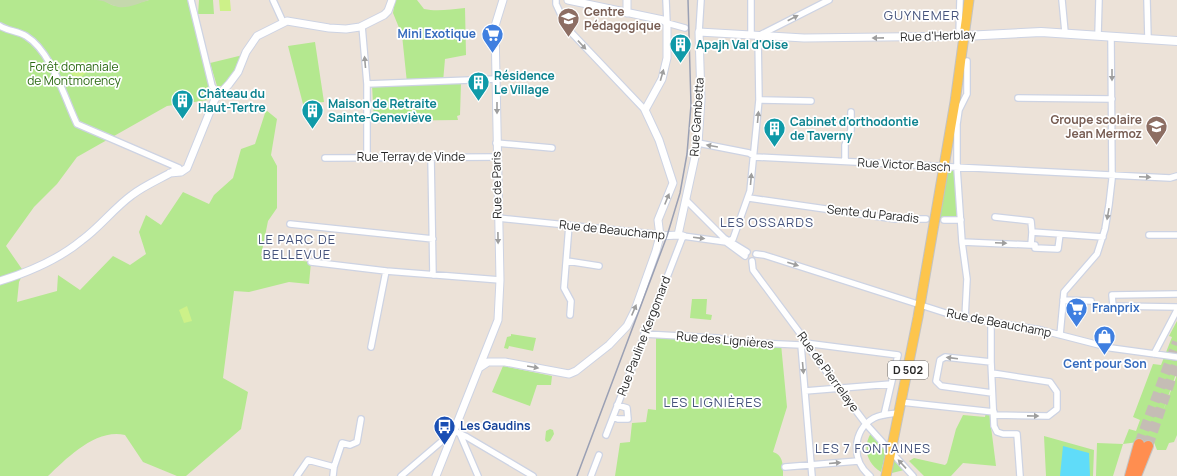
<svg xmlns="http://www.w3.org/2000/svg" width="1177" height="476" viewBox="0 0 1177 476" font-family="Manrope,sans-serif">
	<rect width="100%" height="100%" fill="#ece2d8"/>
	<path fill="#b4e88f" d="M0,0H103L112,5L122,7L149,0H190L215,99L167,106L77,157L57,184L34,207L6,246L24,272L19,282L17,302L57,291L58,275L80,290L113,256L130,265L146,254L139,232L146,215L161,225L183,192L209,204L214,195L233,178L241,149L255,144L266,110L277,119L271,155L277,166V208L268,221L261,256L311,262L309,284L289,282L249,292L234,291L223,378L248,392L241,429L186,476H177L143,462L125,435C96,428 67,458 48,476H0Z
		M199,0H213L214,14H198Z
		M395,0H417L424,9C438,12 451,9 465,8L466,55L445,59L443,82L407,83L402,35L393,13Z
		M315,42L324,102L303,104L288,46Z
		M243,55L236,71L223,86H217L210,63Z
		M461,83L460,115L457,116L458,120L374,121L372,85Z
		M950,170L955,172L959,218H939L947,173Z
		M692,299H707L706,314L712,315L711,320L690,318Z
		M1177,321V371L1163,411L1177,375V435L1174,442L1169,443L1166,450H1157L1153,440L1151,447L1138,442L1123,444L1113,476H1096L1097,443L1123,444L1129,429L1136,431L1140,420L1133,417L1153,364L1161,365L1172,337L1169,336Z
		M511,334L536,338L533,351L509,346L508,349L504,348L507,337L511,336Z
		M656,334L781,344L787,407L773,452C784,455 783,467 783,476H615L620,443L630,442L632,423L646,422L648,409L656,410Z
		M503,366L552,376L551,385H537L530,406L492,392Z
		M989,411L996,466L963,463L951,476H924L909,461L914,458L945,465L947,463L956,429L963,415L985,417L986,412Z
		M550,429L553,430L554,434L550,441L547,442L545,440L546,431Z
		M871,433L886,451L881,472C867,463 862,448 871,433Z
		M1044,436L1094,450L1093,476H1046Z
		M892,457L904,470L888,474Z"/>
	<path fill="#c5d8ad" d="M96,0H149C140,3 125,10 115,6C108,4 104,0 96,0Z"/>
	<path fill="#cdf189" d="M219,0H230L231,11H220Z
		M83,60L91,68L78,80L71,73Z
		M187,306L192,321L184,323L179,310Z"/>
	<path fill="#60dcf9" d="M1063,446L1089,453L1090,476H1060Z"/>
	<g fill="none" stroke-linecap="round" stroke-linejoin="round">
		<path stroke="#c5bdb5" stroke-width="10" stroke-dasharray="10 5" stroke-linecap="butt" d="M1139,444L1177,342
			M1148,446L1177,362"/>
		<defs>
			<path id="minor" d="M191,0L212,86L219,95
				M273,0L283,22
				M556,0V4L567,28L645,110
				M666,0L667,23L685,28
				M1062,0L1065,32
				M1147,0L1148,39
				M0,26C8,31 18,31 26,36C52,52 64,97 77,124L179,168L181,172
				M362,26L367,84V157
				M699,32L701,0
				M751,35V0
				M1098,35L1099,0
				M959,36L960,0
				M367,84L496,79
				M1018,98L1112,99
				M759,100L811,101
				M496,143L552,148
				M698,143L749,153L755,157L1170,178L1177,176
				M431,157L433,275
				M325,158L497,157
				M845,161V145L851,130V112
				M749,198L895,219H926
				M687,201L724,238L747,252
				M995,217L1031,221L1032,232
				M498,218L654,234L660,236
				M944,220H961
				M290,224L433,239
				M569,225L564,288L571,301L570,315
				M1149,235H1177
				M726,242L733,239L750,191L759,100L758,36L829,0
				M962,242L1031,245H1035V248L1058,249L1060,234
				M1031,245L1032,232L1103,237
				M756,254L764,255L955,316L1041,330L1111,348L1177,357
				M567,261L599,266
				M752,261L753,270L805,340V343L866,424L913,476
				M311,262L386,271L500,280
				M1177,294L1112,295L1113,306L1177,307
				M1063,300L1091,301
				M965,318L967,279L962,242L957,168V124L959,110L967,94V61
				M991,322V362L994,426L997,432L1003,434H1017L1020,476
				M644,334L717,338L734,342L801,345L805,343L898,355L884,415
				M1060,335L1064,292L1097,254L1105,229L1109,205L1112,179L1111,36
				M801,345L812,476
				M371,347L386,271
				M1154,354L1177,310
				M991,362L945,357L940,360L936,381L941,386L992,393
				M992,373L1050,382L1057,392V409L1048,416L994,415
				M805,391L891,384
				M901,402L994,412
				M613,417L618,419H628L627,408L617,405
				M454,431L467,437L533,476
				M460,434L478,476
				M606,435L683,236L726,242L745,256
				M785,467L858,461
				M297,476L308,460L334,467
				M333,476L334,467L342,443L350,445L357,442L361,419
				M401,476L442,441
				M591,476L599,455
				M870,476C851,461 852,430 874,418C882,414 891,414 899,413"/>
			<path id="tertiary" d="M627,13V0
				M170,173L181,172L187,168L215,99L229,84L238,72L246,52L257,36L287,21L329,28L346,29L360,27L384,15L388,11L392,0
				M678,235L698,143L701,100L699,32L804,38L964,36
				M660,236L678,235L683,236
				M0,281C29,272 58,260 82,240C100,227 114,208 132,195C145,185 160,179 174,171
				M479,368L488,362H505L569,374L576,371L609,345L627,326L635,310L656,251L660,236L658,220L673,183L659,140L645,110L662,79L667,58V23L663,20L568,0
				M436,476L498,320L500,280L495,26L503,0"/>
			<path id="secondary" d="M964,36L1041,32L1177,41"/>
			<path id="primary" d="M886,476L918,317L955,102L969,0"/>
			<path id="motorway" d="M1130,476L1139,444
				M1136,476L1148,446"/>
		</defs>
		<use href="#minor" stroke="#cdd3e3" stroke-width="8"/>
		<use href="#tertiary" stroke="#cdd3e3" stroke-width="9"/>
		<use href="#secondary" stroke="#cdd3e3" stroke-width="10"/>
		<use href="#primary" stroke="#c3c3c3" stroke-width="11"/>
		<use href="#motorway" stroke="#c3c3c3" stroke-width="12"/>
		<use href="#minor" stroke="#fff" stroke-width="5.5"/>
		<use href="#tertiary" stroke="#fff" stroke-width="7"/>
		<use href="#secondary" stroke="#fff" stroke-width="8"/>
		<use href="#primary" stroke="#fdc54c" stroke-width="9"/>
		<use href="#motorway" stroke="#ff8e50" stroke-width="10"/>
		<path stroke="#9aa0b4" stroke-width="1.5" d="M577,476L667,236L680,193L687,154L691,105L688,0"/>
	</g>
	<defs><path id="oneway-solid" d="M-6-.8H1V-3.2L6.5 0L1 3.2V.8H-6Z"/></defs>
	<g fill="#9e9e9e">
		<use href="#oneway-solid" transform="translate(793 18) rotate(-27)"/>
		<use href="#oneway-solid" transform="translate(878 38) rotate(179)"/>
		<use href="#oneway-solid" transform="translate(582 45) rotate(47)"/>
		<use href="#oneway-solid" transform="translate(365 62) rotate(-95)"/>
		<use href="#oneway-solid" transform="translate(662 75) rotate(-74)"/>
		<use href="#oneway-solid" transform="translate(1112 75) rotate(90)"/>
		<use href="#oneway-solid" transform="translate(497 108) rotate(90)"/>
		<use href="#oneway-solid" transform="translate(758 117) rotate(-85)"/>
		<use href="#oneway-solid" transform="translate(712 146) rotate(-170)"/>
		<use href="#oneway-solid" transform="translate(1145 177) rotate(3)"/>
		<use href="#oneway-solid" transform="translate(751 179) rotate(-85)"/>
		<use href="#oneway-solid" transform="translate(667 199) rotate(-68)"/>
		<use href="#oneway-solid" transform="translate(1108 214) rotate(100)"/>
		<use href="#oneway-solid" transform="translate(498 238) rotate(89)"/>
		<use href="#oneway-solid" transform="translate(699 238) rotate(7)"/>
		<use href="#oneway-solid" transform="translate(1001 243) rotate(3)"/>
		<use href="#oneway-solid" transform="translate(793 264) rotate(18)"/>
		<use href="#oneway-solid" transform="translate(634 310) rotate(-67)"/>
		<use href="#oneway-solid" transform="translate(952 358) rotate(-173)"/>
		<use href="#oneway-solid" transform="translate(533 367) rotate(10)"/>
		<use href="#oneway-solid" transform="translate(803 368) rotate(85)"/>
		<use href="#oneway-solid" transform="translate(1033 416) rotate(1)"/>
		<use href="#oneway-solid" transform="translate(835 463) rotate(-5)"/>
		<use href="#oneway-solid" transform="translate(902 464) rotate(-133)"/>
	</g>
	<defs>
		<symbol id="university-pin" viewBox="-11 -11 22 30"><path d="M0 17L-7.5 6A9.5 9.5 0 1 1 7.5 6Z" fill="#8d6e63" stroke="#fff"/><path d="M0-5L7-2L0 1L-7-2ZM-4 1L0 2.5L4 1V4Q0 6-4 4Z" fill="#fff"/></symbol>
		<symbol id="supermarket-pin" viewBox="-11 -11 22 30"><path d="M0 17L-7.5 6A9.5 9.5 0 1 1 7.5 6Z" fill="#3f7fe0" stroke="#fff"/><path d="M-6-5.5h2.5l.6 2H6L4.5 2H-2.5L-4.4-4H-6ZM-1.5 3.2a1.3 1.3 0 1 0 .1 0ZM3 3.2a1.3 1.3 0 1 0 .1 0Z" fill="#fff"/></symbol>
		<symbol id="building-pin" viewBox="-11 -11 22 30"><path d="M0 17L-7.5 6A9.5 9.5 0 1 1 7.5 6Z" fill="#0f9aa8" stroke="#fff"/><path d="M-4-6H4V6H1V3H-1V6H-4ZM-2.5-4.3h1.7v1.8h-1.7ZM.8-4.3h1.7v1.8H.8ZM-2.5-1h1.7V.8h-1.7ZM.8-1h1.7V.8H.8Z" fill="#fff"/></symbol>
		<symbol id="school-pin" viewBox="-11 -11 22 30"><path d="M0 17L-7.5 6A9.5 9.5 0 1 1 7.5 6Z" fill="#8d6e63" stroke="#fff"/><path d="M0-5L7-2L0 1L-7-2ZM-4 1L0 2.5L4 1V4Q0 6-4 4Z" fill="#fff"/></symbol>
		<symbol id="shop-pin" viewBox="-11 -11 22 30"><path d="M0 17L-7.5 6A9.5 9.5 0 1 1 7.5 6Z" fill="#3f7fe0" stroke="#fff"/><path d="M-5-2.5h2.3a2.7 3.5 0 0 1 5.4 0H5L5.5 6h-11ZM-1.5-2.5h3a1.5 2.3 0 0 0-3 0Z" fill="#fff"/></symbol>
		<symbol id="bus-pin" viewBox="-11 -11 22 30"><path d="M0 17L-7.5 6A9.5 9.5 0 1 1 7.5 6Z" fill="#1a4fb4" stroke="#fff"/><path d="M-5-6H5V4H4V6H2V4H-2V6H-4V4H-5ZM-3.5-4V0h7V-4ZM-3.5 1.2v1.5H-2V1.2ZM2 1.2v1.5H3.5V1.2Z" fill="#fff"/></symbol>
	</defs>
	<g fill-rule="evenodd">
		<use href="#university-pin" x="556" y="6" width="25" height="34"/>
		<use href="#supermarket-pin" x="480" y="22" width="25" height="34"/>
		<use href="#building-pin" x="668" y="32" width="25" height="34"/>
		<use href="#building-pin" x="466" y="70" width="25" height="34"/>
		<use href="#building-pin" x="170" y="88" width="25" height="34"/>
		<use href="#building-pin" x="300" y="98" width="25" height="34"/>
		<use href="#school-pin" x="1144" y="114" width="25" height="34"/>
		<use href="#building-pin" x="762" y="116" width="25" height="34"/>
		<use href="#supermarket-pin" x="1064" y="296" width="25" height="34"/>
		<use href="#shop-pin" x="1092" y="324" width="25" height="34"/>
		<use href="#bus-pin" x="432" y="414" width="25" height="34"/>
	</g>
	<g text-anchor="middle" stroke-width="3.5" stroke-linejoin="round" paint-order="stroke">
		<rect fill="#fff" stroke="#686868" stroke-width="1" x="888" y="361" width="40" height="18" rx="3"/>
		<g font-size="11" font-weight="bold" fill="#282828">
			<text x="908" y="374">D 502</text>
		</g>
		<g font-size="12" font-weight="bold" fill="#785e54" stroke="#fff" text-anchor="start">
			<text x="584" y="16">Centre<tspan x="584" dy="14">Pédagogique</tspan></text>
			<text x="1142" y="124" text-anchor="end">Groupe scolaire<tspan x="1142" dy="14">Jean Mermoz</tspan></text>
		</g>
		<g font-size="12" font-weight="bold" fill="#366cbe" stroke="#fff" text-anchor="end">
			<text x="476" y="38">Mini Exotique</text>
			<text x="1092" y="312" text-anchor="start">Franprix</text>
			<text x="1105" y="368" text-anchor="middle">Cent pour Son</text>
		</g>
		<g font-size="12" fill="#282828" stroke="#fff">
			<text transform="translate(938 36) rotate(-2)" y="4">Rue d'Herblay</text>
			<text transform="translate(697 117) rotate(-86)" y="4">Rue Gambetta</text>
			<text x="411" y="161">Rue Terray de Vinde</text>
			<text transform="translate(904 165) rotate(3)" y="4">Rue Victor Basch</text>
			<text transform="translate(497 185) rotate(-91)" y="4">Rue de Paris</text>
			<text transform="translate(873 214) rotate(6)" y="4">Sente du Paradis</text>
			<text transform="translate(612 230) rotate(6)" y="4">Rue de Beauchamp</text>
			<text transform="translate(999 323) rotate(11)" y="4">Rue de Beauchamp</text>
			<text transform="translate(644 336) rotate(-69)" y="4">Rue Pauline Kergomard</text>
			<text transform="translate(725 340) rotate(5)" y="4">Rue des Lignières</text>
			<text transform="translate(828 372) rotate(54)" y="4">Rue de Pierrelaye</text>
		</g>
		<g font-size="12" font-weight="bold" fill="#0d838f" stroke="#fff" text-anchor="start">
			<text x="696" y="49">Apajh Val d'Oise</text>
			<text x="494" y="80">Résidence<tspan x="494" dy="14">Le Village</tspan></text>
			<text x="198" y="98">Château du<tspan x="198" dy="14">Haut-Tertre</tspan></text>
			<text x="328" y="108">Maison de Retraite<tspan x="328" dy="14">Sainte-Geneviève</tspan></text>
			<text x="790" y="126">Cabinet d'orthodontie<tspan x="790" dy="14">de Taverny</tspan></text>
		</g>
		<g font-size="12" fill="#2c6a13" stroke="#fff">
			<text x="74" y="71">Forêt domaniale<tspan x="74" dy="14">de Montmorency</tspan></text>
		</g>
		<g font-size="12" font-weight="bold" fill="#164399" stroke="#fff" text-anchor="start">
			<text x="460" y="430">Les Gaudins</text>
		</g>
		<g font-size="13" letter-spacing="1" fill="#45537c" stroke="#fff">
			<text x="922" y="20">GUYNEMER</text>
			<text x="767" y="227">LES OSSARDS</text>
			<text x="297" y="244">LE PARC DE<tspan x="297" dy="15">BELLEVUE</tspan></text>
			<text x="713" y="407">LES LIGNIÈRES</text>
			<text x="873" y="453">LES 7 FONTAINES</text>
		</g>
	</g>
</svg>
